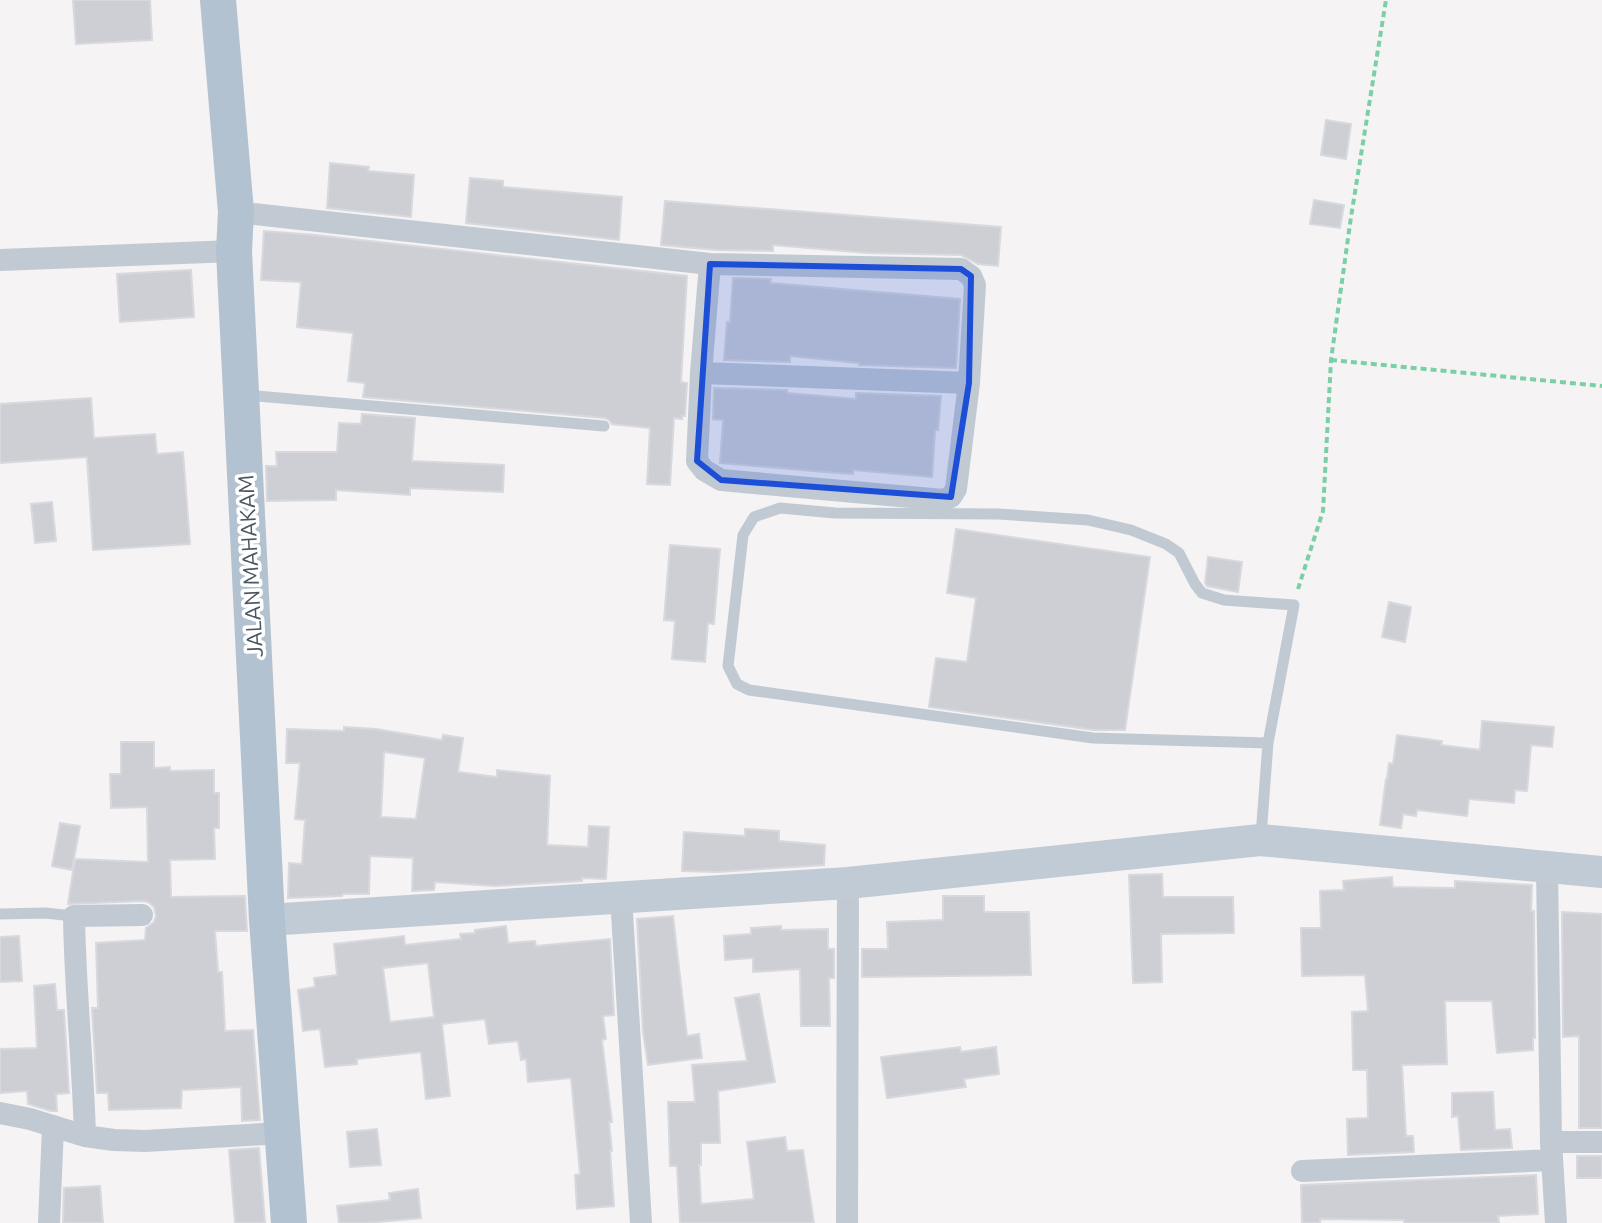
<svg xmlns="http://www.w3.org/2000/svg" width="1602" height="1223" viewBox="0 0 1602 1223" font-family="Ubuntu,sans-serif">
	<rect width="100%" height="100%" fill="#f5f3f3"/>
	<path fill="#cdcfd5" stroke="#d7d9de" stroke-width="2" fill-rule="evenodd" d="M73,0H150L152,40L76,44Z
		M1326,120L1351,124L1346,159L1321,155Z
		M330,163L369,167L368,171L414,175L411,217L327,208Z
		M470,178L503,181V187L622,197L619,240L466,223Z
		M1314,200L1344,205L1340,228L1310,224Z
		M665,201L1001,227L998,266L978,264L961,255L867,253L773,245V251L716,250L661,245Z
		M264,231L315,235L687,276L681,382L687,383L685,416H682V419L674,418L670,485L647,484L650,428L612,424L609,420L605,418L363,397L365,383L348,381L353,333L297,327L301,282L261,280Z
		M191,270L194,317L120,322L117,274Z
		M733,278L771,279L770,283L960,299L956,368L859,365V363L790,356V362L724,360L727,322L730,323Z
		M714,388L787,390V393L856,399V393L941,396L938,430H935L932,477L853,470V474L825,472L720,463L723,420L713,419Z
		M91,398L94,438L155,434L157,454L183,452L190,544L93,550L87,457L0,463V404Z
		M362,414L415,418L412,461L504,465L503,492L410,488V495L336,490V500L267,501L266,466H277L276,452H337L339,423L361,424Z
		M52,502L56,541L35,543L31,504Z
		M956,529L1150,557L1125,730H1094L929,707L936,658L967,662L976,598L947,593Z
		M670,545L720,549L714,624L708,623L705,662L672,659L675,621L664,620Z
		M1208,557L1242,562L1238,592L1207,586L1205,583Z
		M1389,602L1411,607L1405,642L1382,637Z
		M1482,721L1554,727L1552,747L1531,745L1527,791L1515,790L1514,803L1469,799L1467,816L1417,810L1416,816L1403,814L1401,828L1380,825L1386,779H1387L1389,763L1393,764L1397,735L1442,741L1441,745L1480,750Z
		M344,727L376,729L442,740L443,735L463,738L458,772L497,777V770L550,776L547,845L588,847L589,826L609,827L606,879L582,878V881L495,886L435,882L434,890L412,891L413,858L370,856L369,894H343L342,896L288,898L289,863L302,864L305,820L295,819L300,763H286L287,729L344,731ZM384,752L425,758L416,819L381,817Z
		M121,742H154V768L170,767V771L214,770V793H219V828H214L215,859L170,860L171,897L245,896L247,931H215L218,972H222L225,1031L253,1030L260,1120L242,1121L241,1087L182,1090L181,1108L109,1110L108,1093H97L92,1008H98L96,943L145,940L146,928L154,922L156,916L154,907L148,902L143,901L68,904L75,859L148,862L147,807L111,808L110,774H121Z
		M60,823L80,826L72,870L52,866Z
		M745,829L779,831V841L825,845L824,865L717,872L682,871L684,832L745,836Z
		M1162,874L1163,897H1233L1234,933L1161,934L1162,982L1133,983L1129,875Z
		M1392,877L1393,887L1455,888V881L1532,885L1531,911H1534L1535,1038H1533V1050L1497,1053L1492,1001H1445L1447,1064L1402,1065L1406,1136H1413L1414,1152L1348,1155L1347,1119L1368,1118L1367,1070H1353L1352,1012L1368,1011L1365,975L1302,976L1301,928H1321L1320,891L1344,890L1343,881Z
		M943,896H984V912H1029L1031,975L862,977V949H888L887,922L943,920Z
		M1562,912L1602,914V1128H1579V1036L1563,1037Z
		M673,916L687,1036L699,1034L702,1058L648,1065L643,1032L637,919Z
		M506,926L508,943L535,941L536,946L610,939L614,1015L603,1016L606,1039L602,1040L612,1122H609L612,1151H610L614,1206L577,1209L575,1175L580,1174L571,1078L528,1082L526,1059L521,1060L518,1041L489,1044L485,1019L442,1024L450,1096L426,1099L421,1052L357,1059V1064L325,1067L320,1029L303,1031L298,990L315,987L314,978L337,975L334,944L404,936L405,945L461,939L460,934L475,933V930ZM428,963L434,1017L390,1022L383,968Z
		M781,926V930L828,929V949H834V978H829L830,1026H801L800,969L753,972V958L725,960L724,936L751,934V928Z
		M19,936L22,981L0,982V937Z
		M55,984L57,1010H64L69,1093L56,1094L57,1111H51L28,1104L27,1091L0,1093V1049L37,1048L34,986Z
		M759,994L775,1082L718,1091L720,1143H701V1165H699L701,1204L754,1199L747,1142L785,1137L787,1151L803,1150L814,1223H680L677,1166H670L668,1102H695L692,1065L747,1061L735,998Z
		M960,1047L961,1052L996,1047L999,1074L964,1079L966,1087L887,1098L881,1057Z
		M1493,1092L1495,1130L1510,1129L1512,1148L1461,1150L1458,1116L1452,1117V1093Z
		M377,1129L381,1165L350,1167L347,1132Z
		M259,1148L265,1223H235L229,1150Z
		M1577,1156H1602V1178H1577Z
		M1536,1175L1538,1214L1498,1216L1499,1223H1404V1220L1320,1219V1223H1302L1301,1185Z
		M100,1186L103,1223H63L64,1188Z
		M418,1189L421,1218L367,1223H339L337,1206L390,1200L389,1193Z"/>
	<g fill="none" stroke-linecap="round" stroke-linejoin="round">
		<path stroke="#7ad0a6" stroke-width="4" stroke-dasharray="6 4" stroke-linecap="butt" d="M1331,360L1602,386
			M1298,589L1323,511L1331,360L1351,217L1386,0"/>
		<path stroke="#c1cad2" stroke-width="11" d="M246,395L604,426
			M1261,836L1268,743L1294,605L1224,600L1202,593L1195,584L1179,553L1166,544L1131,530L1088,520L998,514L835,513L780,508L754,517L743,535L728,666L737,684L749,690L1093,738L1268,743
			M0,914L45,913L74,916"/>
		<path stroke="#c1cad2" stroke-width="22" d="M236,212L710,264L961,269L971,276L975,285L969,383L956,489L951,497L943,500L721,480L704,470L697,461L701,373L710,264
			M0,260L234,251
			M701,373L969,383
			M1547,867L1551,1142L1556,1223
			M621,897L641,1223
			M0,1113L30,1119L85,1136L114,1140L145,1141L282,1133
			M85,1136C83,1063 75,989 74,916L142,915
			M1551,1142H1602
			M1302,1171L1552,1160
			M49,1223L53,1126
			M847,1223L848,883"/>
		<path stroke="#c1cbd6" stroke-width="32" d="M267,920L848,883L1260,840L1602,872"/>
		<path stroke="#b3c2d1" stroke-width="36" d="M218,0L236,212L234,251L267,920L289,1223"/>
	</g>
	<path fill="#1d4ed8" fill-opacity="0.2" stroke="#1d4ed8" stroke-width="6" stroke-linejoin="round" d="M710,264L961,269L971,276L969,383L951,497L721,480L697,461Z"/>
	<g text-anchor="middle" stroke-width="7" stroke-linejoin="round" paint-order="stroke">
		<g font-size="22" fill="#4a5661" stroke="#fff">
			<text transform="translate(250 566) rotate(-93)" y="8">JALAN MAHAKAM</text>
		</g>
	</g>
</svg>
